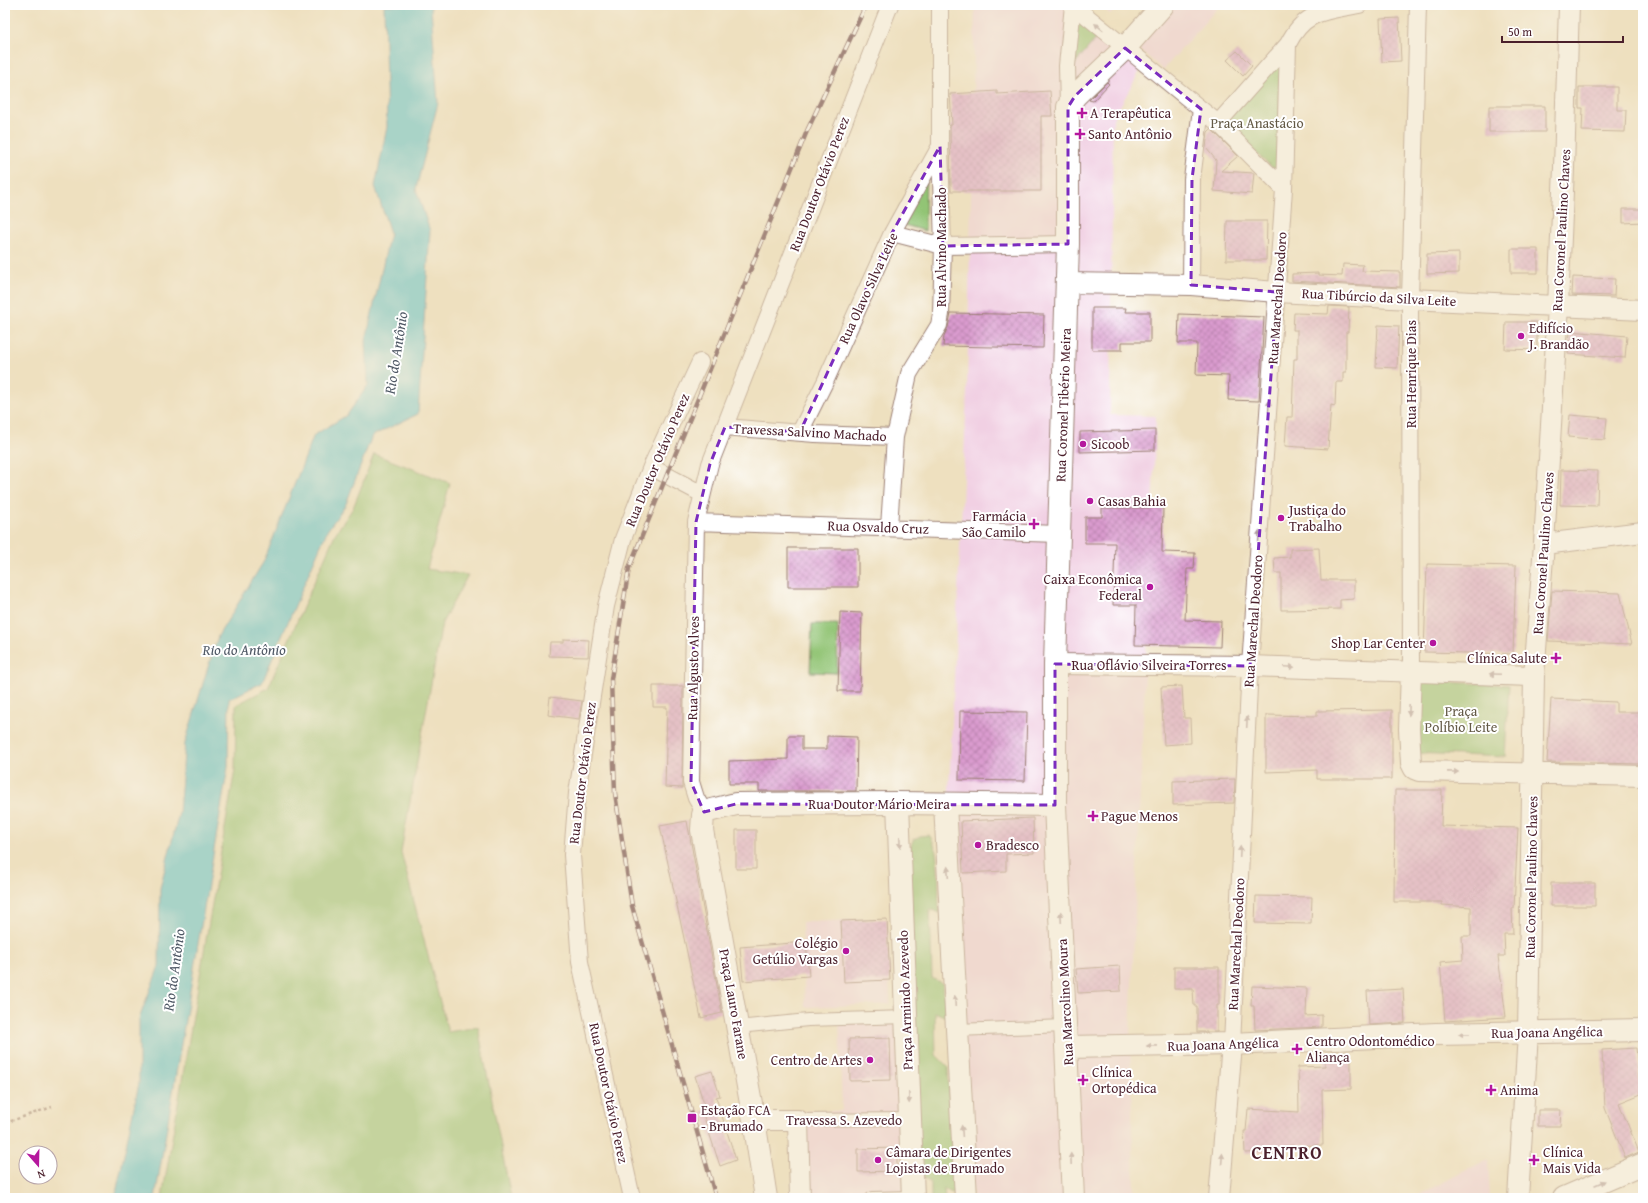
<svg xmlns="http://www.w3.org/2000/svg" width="1648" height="1203" viewBox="0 0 1648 1203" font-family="'Gentium Book Plus',serif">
	<defs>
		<pattern id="building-cross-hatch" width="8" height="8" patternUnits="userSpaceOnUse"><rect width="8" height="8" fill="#da9bcf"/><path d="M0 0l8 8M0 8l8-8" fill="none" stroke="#b37ea8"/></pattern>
	</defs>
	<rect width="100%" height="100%" fill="#fff"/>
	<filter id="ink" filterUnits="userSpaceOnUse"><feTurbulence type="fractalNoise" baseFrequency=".025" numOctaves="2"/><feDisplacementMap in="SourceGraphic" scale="8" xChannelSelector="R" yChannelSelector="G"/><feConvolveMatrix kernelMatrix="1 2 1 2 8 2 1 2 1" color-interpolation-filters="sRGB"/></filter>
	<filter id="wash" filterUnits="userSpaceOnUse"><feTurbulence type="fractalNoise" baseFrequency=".012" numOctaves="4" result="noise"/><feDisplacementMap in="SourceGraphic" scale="16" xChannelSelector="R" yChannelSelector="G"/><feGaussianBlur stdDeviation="0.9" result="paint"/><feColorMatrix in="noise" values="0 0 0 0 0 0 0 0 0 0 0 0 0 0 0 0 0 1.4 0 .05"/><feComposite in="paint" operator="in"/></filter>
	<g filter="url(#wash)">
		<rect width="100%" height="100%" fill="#eee0bf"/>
		<path fill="#f1d0e3" d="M975,5H1069L1142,67L1113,119L1111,302L1110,415L1156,416L1130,1031L1134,1198H973L948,813L967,392Z
			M1099,5H1119L1110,14Z
			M1160,5H1220L1163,70L1129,40Z
			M887,919L890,1004L805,1007L802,922Z
			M896,1016L904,1198H808L805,1111H842L839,1018Z
			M1488,1159L1490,1198H1413Z"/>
		<path fill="#92c474" stroke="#6e7250" d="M1071,10L1100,34L1071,68Z
			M1284,57L1278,173L1224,124Z
			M926,163L925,231L891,221Z
			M374,454L450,483L427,569L468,575L442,623L401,852L448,1032L478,1027L511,1198H162L235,769L236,705L268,688L335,534L353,508Z
			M812,624H838L837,673L810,672Z
			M1416,681L1509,685L1505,757L1413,753Z
			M929,835C941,849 938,893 939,913L930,909L932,978L943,984L946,1017L935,1012L936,1055L948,1067L954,1194L944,1189L945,1198H931V1183L919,1175L910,849L913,840L920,836Z"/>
		<path fill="#57c3d1" stroke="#50717e" d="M384,5H431V8L438,103L416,189L430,231L418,414L372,436L346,504L327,531L262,683L229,699L228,767L155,1198H115L139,1083V1019L159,966L160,888L179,813L185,743L208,667L218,636L264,561L314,435L347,415L368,385L366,340L390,233L375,186L387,127Z"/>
		<g id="blocks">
			<path fill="url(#building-cross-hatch)" d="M1399,18L1401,61L1382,62L1380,19Z
				M1237,51L1252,66L1243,76L1227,60Z
				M1107,82L1109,84L1093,101L1089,100Z
				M1579,87H1617V110H1626L1625,132L1582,131L1583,108H1579Z
				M997,91V94L1050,91L1052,116H1041V191H951L950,125H952L950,94Z
				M1489,106H1545V132H1489Z
				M1211,129L1238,156L1221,171L1254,173L1252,194L1214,191L1216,160L1206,148L1208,132Z
				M1623,209H1643V222L1623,223Z
				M1227,221H1267L1266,260H1226Z
				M1511,249H1538V273H1511Z
				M1459,253V273L1427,274V254Z
				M1343,264L1363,265L1362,271L1400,272V287L1292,281V274L1318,273V275L1342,276Z
				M1573,277L1615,279L1614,296L1572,295Z
				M1329,306L1349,307L1348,332H1346V372H1343V382H1336L1335,406L1331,405L1328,449L1285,446L1287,417H1292L1294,359H1297V330H1293L1294,313L1328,314Z
				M1092,308H1126L1125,312H1150V342H1122V350H1092Z
				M951,313L1044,315L1043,348L943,346L944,336L948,327Z
				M1179,314L1264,317L1259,401L1228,400L1229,376L1196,375L1197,343H1178Z
				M1506,322H1537V350L1505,349Z
				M1378,325L1399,326L1397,368L1376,367Z
				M1570,331L1627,336L1625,358L1568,354Z
				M1570,415L1607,418L1605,440L1568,437Z
				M1155,430V450L1080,452V432Z
				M1561,470L1598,471L1597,506L1560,505Z
				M1102,508H1163L1162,552L1195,553L1194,569H1187L1185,620L1221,621L1220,647L1135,645L1136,605H1113L1115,543H1085V517H1102Z
				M788,548H858V587H788Z
				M1319,548L1321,580H1354V599L1340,600V609L1281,610V573H1275L1274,558L1290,557V549Z
				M1427,564L1516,566L1513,654L1424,652Z
				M1552,591L1620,593L1632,644L1548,641Z
				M840,612L862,613L860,691H838Z
				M563,639L589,640L588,657L549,656L550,642H563Z
				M653,686H683L682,788L665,787L667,707H653Z
				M1182,686L1184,718H1190L1191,743L1164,745L1161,687Z
				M550,697L582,701L579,719L548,715Z
				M1551,699L1616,702V712H1643V764L1547,762Z
				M1392,710V779H1317V770L1266,772V715L1317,716V711Z
				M960,711L1027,712L1025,781L959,780Z
				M788,736H802V749H827V736L857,737L856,791H759V784H729V761L788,759Z
				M1235,779L1234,803L1173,805V781Z
				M1395,790H1442L1441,826L1518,828L1514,908H1512L1513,934H1504L1505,956H1498L1506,1017L1445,1021L1440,962L1463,960L1462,936H1471V907L1442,905V902H1394Z
				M1033,818L1034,853L1006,854V871L963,873L961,821Z
				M687,821L722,1013L701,1018L660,826Z
				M736,830H756V869H736Z
				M1551,883H1595V906H1551Z
				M1256,896L1312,897L1311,924L1255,923Z
				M887,919L890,980L844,982L841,921Z
				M806,942L809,976L743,981L740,947Z
				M1120,966L1121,991L1078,993L1076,969Z
				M1174,967H1219V1005H1217V1032H1197V1006H1194L1193,989H1174Z
				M1252,986L1307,988L1306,1016L1322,1015V1027L1255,1030L1254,1006H1251Z
				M1403,989L1405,1023L1369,1025L1367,991Z
				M890,1038L891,1080L850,1081L849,1039Z
				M1636,1048L1641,1094L1619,1103L1639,1152L1625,1158L1605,1108L1602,1050Z
				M1325,1059H1351V1089L1322,1090L1323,1145L1285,1146L1286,1151L1245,1153L1244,1131H1246L1248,1109L1299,1112L1298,1067L1325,1066Z
				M712,1071L720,1096L716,1097L736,1160L720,1166L702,1111L706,1110L695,1076Z
				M1538,1110H1561L1560,1126H1538Z
				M897,1148V1171L858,1172V1149Z"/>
		</g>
	</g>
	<g filter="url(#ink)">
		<use href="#blocks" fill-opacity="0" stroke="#9c8075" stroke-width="1"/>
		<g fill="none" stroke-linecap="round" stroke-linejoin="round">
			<defs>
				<path id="pedestrian" d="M738,1027L808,1020L906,1017
					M956,1030L1066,1026
					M798,1120L910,1119
					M872,1198L913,1197"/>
				<path id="minor" d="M1073,5L1218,123L1284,189
					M1068,107L1067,66L1073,5
					M1218,123L1288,44C1305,10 1325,12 1359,5
					M892,233L943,246L1068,244
					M1191,285L1192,179L1201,109
					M725,427L815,434L895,437
					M800,432L825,382L892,233L940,146
					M651,467L702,494
					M696,522L1060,534
					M889,527L895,437L909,374L939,325L941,314L943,246L940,146V5
					M1411,671L1410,299L1418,5
					M704,812L696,798L691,782L696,522L710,464L890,5
					M1232,1044L1250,666L1284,189L1288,44
					M632,1198L580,962L572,855L577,793L606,606L623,539L651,467L700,362"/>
				<path id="tertiary" d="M1066,283L1191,285L1277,292L1410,299L1643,310
					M1544,544L1643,532
					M1055,664L1250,666L1534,676
					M1411,671L1409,729L1411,763L1414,769L1419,771L1643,776
					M754,1120H798L800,1198
					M1219,1198L1232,1044
					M1518,1198L1528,1033L1534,676L1544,544L1558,306L1564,168L1569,5"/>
				<path id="secondary" d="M1055,805L1073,1198
					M1067,1047L1232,1044L1436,1034L1643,1030
					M766,1198L754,1120L702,830L703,815L704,812L736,804L898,803
					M1564,1198L1643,1164"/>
				<path id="primary" d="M945,804L966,1198
					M913,1198L898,803L1055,805V664L1068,244V107L1075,96L1125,48L1163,5"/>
			</defs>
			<use href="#pedestrian" stroke="#9c8075" stroke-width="14"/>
			<use href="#minor" stroke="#9c8075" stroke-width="18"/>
			<use href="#tertiary" stroke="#9c8075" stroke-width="22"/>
			<use href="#secondary" stroke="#9c8075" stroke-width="24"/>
			<use href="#primary" stroke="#9c8075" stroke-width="24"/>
			<path stroke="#9c8075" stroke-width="2.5" stroke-dasharray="3 3" stroke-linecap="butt" d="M5,1123L52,1107"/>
			<use href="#pedestrian" stroke="#fff" stroke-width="12"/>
			<use href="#minor" stroke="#fff" stroke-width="16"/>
			<use href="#tertiary" stroke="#fff" stroke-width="20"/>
			<use href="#secondary" stroke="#fff" stroke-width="22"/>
			<use href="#primary" stroke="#fff" stroke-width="22"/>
			<defs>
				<path id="rail" d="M716,1198L632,906L615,793L611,679L629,568L807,131L866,5"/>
			</defs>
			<use href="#rail" stroke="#4a1f2b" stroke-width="4.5"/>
			<use href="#rail" stroke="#fff" stroke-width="3" stroke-dasharray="9" stroke-linecap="butt"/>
		</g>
		<defs><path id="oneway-solid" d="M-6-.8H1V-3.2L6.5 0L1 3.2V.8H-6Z"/></defs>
		<g fill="#ae9aa0">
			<use href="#oneway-solid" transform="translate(1099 27) rotate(-141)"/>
			<use href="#oneway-solid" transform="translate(1269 406) rotate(-86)"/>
			<use href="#oneway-solid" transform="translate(1259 536) rotate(-86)"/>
			<use href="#oneway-solid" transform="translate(1289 667) rotate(2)"/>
			<use href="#oneway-solid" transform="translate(1495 674) rotate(-177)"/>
			<use href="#oneway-solid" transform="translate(1409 710) rotate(92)"/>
			<use href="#oneway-solid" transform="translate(1247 722) rotate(-87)"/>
			<use href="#oneway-solid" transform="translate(1453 772) rotate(1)"/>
			<use href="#oneway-solid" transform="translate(900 842) rotate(88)"/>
			<use href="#oneway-solid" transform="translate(1240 852) rotate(-87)"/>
			<use href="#oneway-solid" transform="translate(948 872) rotate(-93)"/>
			<use href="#oneway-solid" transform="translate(1061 917) rotate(-93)"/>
			<use href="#oneway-solid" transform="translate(955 1001) rotate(-93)"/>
			<use href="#oneway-solid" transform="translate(1464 1034) rotate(179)"/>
			<use href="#oneway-solid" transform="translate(1152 1046) rotate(179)"/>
			<use href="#oneway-solid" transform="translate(909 1098) rotate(88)"/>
			<use href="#oneway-solid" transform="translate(962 1131) rotate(-94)"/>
			<use href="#oneway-solid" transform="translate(1071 1159) rotate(-92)"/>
			<use href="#oneway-solid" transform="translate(1222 1159) rotate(-85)"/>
			<use href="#oneway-solid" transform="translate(1600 1183) rotate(-23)"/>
		</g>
	</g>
	<path d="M0 0H1648V1203H0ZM1125,48L1201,109L1192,179L1191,285L1277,292L1250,666L1055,664V805L736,804L704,812L691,782L696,522L710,464L725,427L800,432L892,233L940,146L943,246L1068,244V107L1075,96Z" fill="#eee0bf" fill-opacity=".55" fill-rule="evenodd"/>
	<path fill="none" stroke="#7b2cbf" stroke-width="3" stroke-dasharray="8 5" stroke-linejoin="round" d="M1125,48L1201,109L1192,179L1191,285L1277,292L1250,666L1055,664V805L736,804L704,812L691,782L696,522L710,464L725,427L800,432L892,233L940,146L943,246L1068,244V107L1075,96Z"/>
	<g fill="#b5179e" stroke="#fff" stroke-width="1.5">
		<path d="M1080 107h4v4h4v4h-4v4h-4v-4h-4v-4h4z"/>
		<path d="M1078 128h4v4h4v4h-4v4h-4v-4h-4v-4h4z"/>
		<circle cx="1521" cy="336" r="4"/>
		<circle cx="1083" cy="444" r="4"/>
		<circle cx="1090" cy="501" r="4"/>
		<circle cx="1281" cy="518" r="4"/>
		<path d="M1032 518h4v4h4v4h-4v4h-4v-4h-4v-4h4z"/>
		<circle cx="1150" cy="587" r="4"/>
		<circle cx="1433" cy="643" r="4"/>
		<path d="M1554 652h4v4h4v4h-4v4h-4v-4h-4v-4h4z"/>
		<path d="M1091 810h4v4h4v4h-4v4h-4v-4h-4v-4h4z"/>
		<circle cx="978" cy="845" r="4"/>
		<circle cx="846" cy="951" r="4"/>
		<path d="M1295 1043h4v4h4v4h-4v4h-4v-4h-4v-4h4z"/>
		<circle cx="870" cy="1060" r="4"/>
		<path d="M1081 1074h4v4h4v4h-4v4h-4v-4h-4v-4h4z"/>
		<path d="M1489 1084h4v4h4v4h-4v4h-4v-4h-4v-4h4z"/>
		<rect x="687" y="1113" width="10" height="10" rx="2"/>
		<circle cx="878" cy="1160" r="4"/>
		<path d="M1532 1154h4v4h4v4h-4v4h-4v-4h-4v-4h4z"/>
	</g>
	<g text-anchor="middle" stroke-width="4" stroke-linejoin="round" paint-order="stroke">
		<g font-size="14" fill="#4a1f2b" stroke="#fff" text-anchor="start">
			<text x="1090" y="118">A Terapêutica</text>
			<text x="1088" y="139">Santo Antônio</text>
			<text x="1529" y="333">Edifício<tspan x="1529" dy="16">J. Brandão</tspan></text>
			<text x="1091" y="449">Sicoob</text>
			<text x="1098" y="506">Casas Bahia</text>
			<text x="1289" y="515">Justiça do<tspan x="1289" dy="16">Trabalho</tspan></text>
			<text x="1026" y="521" text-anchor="end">Farmácia<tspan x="1026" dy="16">São Camilo</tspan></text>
			<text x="1142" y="584" text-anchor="end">Caixa Econômica<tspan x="1142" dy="16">Federal</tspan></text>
			<text x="1425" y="648" text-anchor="end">Shop Lar Center</text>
			<text x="1547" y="663" text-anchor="end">Clínica Salute</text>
			<text x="1101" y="821">Pague Menos</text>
			<text x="986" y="850">Bradesco</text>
			<text x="838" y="948" text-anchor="end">Colégio<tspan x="838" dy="16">Getúlio Vargas</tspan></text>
			<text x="1306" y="1046">Centro Odontomédico<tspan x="1306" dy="16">Aliança</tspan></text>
			<text x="862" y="1065" text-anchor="end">Centro de Artes</text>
			<text x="1092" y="1077">Clínica<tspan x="1092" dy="16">Ortopédica</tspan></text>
			<text x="1500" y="1095">Anima</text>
			<text x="701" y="1115">Estação FCA<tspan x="701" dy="16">- Brumado</tspan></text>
			<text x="886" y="1157">Câmara de Dirigentes<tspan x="886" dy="16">Lojistas de Brumado</tspan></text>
			<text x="1543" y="1157">Clínica<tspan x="1543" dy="16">Mais Vida</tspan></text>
		</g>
		<g font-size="14" fill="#635945" stroke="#fff">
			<text x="1257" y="128">Praça Anastácio</text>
			<text x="1461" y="716">Praça<tspan x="1461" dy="16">Políbio Leite</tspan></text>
		</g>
		<g font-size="14" fill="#4a1f2b" stroke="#fff">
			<text transform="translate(819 184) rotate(-69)" y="5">Rua Doutor Otávio Perez</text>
			<text transform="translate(1561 230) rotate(-87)" y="5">Rua Coronel Paulino Chaves</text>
			<text transform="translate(941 247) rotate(-90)" y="5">Rua Alvino Machado</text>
			<text transform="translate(868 288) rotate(-65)" y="5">Rua Olavo Silva Leite</text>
			<text transform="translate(1379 297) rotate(3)" y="5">Rua Tibúrcio da Silva Leite</text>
			<text transform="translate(1277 298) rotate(-86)" y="5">Rua Marechal Deodoro</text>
			<text transform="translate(1411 374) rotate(-90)" y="5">Rua Henrique Dias</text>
			<text transform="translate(1063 405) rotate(-88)" y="5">Rua Coronel Tibério Meira</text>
			<text transform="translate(810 432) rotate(3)" y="5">Travessa Salvino Machado</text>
			<text transform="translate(657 460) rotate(-67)" y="5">Rua Doutor Otávio Perez</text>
			<text transform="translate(878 527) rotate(2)" y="5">Rua Osvaldo Cruz</text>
			<text transform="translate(1543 553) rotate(-86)" y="5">Rua Coronel Paulino Chaves</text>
			<text transform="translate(1253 621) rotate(-86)" y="5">Rua Marechal Deodoro</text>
			<text x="1149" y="670">Rua Oflávio Silveira Torres</text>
			<text transform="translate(693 668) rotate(-89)" y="5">Rua Algusto Alves</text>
			<text transform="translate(582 773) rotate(-83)" y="5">Rua Doutor Otávio Perez</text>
			<text x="879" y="809">Rua Doutor Mário Meira</text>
			<text transform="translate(1531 877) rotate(-89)" y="5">Rua Coronel Paulino Chaves</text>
			<text transform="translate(1236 944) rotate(-87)" y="5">Rua Marechal Deodoro</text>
			<text transform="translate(905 1000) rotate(-92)" y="5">Praça Armindo Azevedo</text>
			<text transform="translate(1065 1002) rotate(-93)" y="5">Rua Marcolino Moura</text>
			<text transform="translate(734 1004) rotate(80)" y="5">Praça Lauro Farane</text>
			<text transform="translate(1547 1032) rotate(-1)" y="5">Rua Joana Angélica</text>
			<text transform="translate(1223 1044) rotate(-2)" y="5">Rua Joana Angélica</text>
			<text transform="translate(609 1093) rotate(78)" y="5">Rua Doutor Otávio Perez</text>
			<text x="844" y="1125">Travessa S. Azevedo</text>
		</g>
		<g font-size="15" font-style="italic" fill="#4f5865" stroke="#fff">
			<text transform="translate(396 353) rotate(-81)" y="5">Rio do Antônio</text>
			<text x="244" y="655">Rio do Antônio</text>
			<text transform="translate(174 970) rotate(-82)" y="5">Rio do Antônio</text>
		</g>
		<g font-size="18" font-weight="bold" letter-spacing="1" fill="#4a1f2b" stroke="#fff">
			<text x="1287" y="1159">CENTRO</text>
		</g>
	</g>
	<rect width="1648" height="1203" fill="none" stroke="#fff" stroke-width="20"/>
	<g transform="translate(38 1165) rotate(160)"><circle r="19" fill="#ffffff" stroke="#b7a5aa"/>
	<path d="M0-3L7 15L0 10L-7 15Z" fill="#b5179e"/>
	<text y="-6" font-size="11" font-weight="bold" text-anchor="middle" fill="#4a1f2b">N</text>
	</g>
	<path d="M1502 36v6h121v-6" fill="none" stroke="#4a1f2b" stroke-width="2"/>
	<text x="1508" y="36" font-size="12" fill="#4a1f2b" stroke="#ffffff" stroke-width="3" paint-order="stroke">50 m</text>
</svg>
